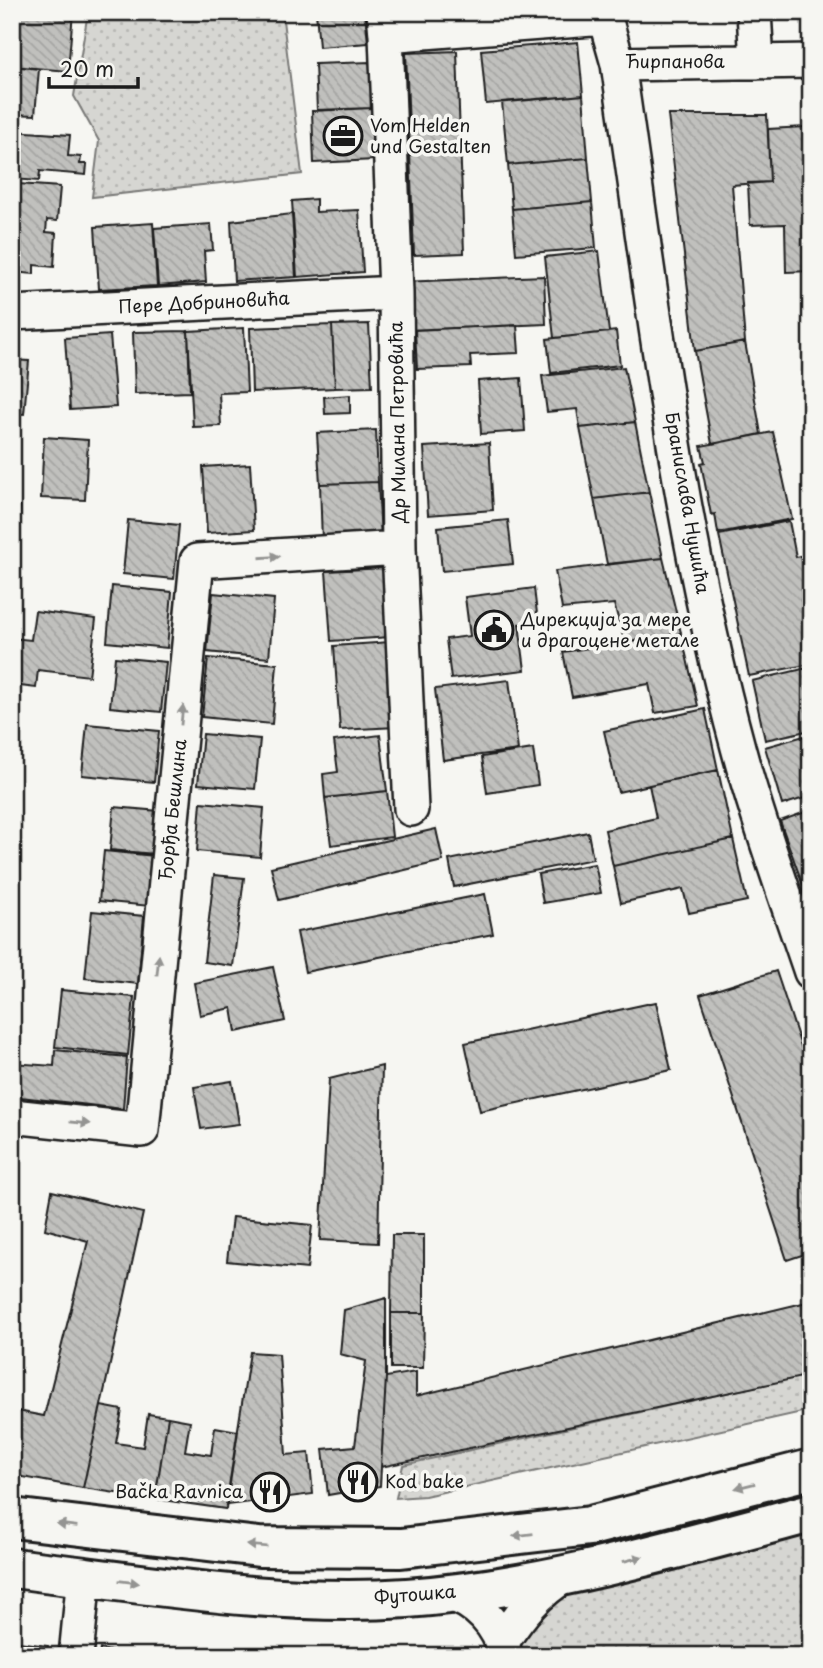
<svg xmlns="http://www.w3.org/2000/svg" width="823" height="1668" viewBox="0 0 823 1668" font-family="'Playpen Sans',sans-serif">
	<defs>
		<pattern id="green-dots" width="8" height="8" patternUnits="userSpaceOnUse" patternTransform="scale(1.75)"><rect width="8" height="8" fill="#d6d6d2"/><path d="M2 2h.1M6 6h.1" fill="none" stroke="#b7b7b4" stroke-width="1.8" stroke-linecap="round"/></pattern>
		<pattern id="building-back-hatch" width="6" height="6" patternUnits="userSpaceOnUse" patternTransform="scale(1.75)"><rect width="6" height="6" fill="#c0c0bd"/><path d="M-1 5l2 2M0 0l6 6M5-1l2 2" fill="none" stroke="#a4a4a2"/></pattern>
	</defs>
	<rect width="100%" height="100%" fill="#f6f6f2"/>
	<filter id="ink" filterUnits="userSpaceOnUse"><feTurbulence type="fractalNoise" baseFrequency=".0143" numOctaves="2"/><feDisplacementMap in="SourceGraphic" scale="14" xChannelSelector="R" yChannelSelector="G"/><feConvolveMatrix kernelMatrix="1 2 1 2 8 2 1 2 1" color-interpolation-filters="sRGB"/></filter>
	<g filter="url(#ink)">
		<path fill="url(#green-dots)" stroke="#797977" stroke-width="2" d="M88,12H282L302,174L92,197L99,141L74,96Z
			M811,1374V1410L425,1496L396,1498L403,1465Z
			M811,1525V1656H520L517,1645L568,1585Z"/>
		<path fill="url(#building-back-hatch)" stroke="#1c1c1c" stroke-width="2" d="M12,12H73L68,71L12,66Z
			M316,12H365L368,43L319,47Z
			M578,42L583,95L486,104L481,50Z
			M457,51L464,253L414,255L406,53Z
			M370,62L372,108L317,110L315,64Z
			M12,66L39,69L35,115L12,114Z
			M583,95L588,158L508,165L502,102Z
			M372,108L375,160L314,163L312,111Z
			M668,115H767L770,182L732,185L745,342L695,351Z
			M806,127H811V271L786,272L785,224L750,225L748,183L770,182L768,129Z
			M12,131L70,135L68,156L81,157L80,164H87L86,175L40,171L39,181L12,179Z
			M588,158L592,202L512,209L508,165Z
			M18,184L60,187L57,221L47,220L46,232L56,233L54,267L34,265V274L12,272V197H17Z
			M316,199V212L359,210L363,272L297,277L292,201Z
			M592,202L596,248L516,254L512,209Z
			M292,214L296,277L234,281L231,221Z
			M153,223L157,286L99,289L95,227Z
			M211,224L213,250L204,251L206,282L158,286L154,228Z
			M599,251L609,332L554,338L545,257Z
			M544,276L546,324L406,330L403,282Z
			M369,324L372,387L335,388L332,325Z
			M332,325L335,388L252,392L250,328Z
			M517,325L519,353L470,355L471,367L417,369L415,330Z
			M244,328L247,392L219,393L221,426L193,427L188,331Z
			M188,331L190,392L135,394L133,332Z
			M616,331L620,365L551,373L547,339Z
			M110,335L116,407L70,410L65,338Z
			M745,342L761,434L712,444L695,351Z
			M12,360L29,361L24,414L12,413Z
			M624,367L635,422L580,428L577,409L547,412L542,376Z
			M521,378L525,431L481,434L478,381Z
			M350,395V413L325,414L324,397Z
			M635,422L649,492L594,499L580,428Z
			M376,430L378,482L320,484L317,433Z
			M773,432L792,519L718,533L715,514L711,515L701,463L705,462L701,446Z
			M44,437L88,440L85,500L41,498Z
			M489,443L493,510L428,515L424,447Z
			M250,464L254,530L207,533L203,467Z
			M378,482L381,538L322,541L320,484Z
			M649,492L663,558L607,564L594,499Z
			M12,505L20,506L18,527H12Z
			M128,520L179,525L174,579L123,574Z
			M508,520L513,564L442,571L438,527Z
			M789,521L796,557L811,554V664L749,676L719,535Z
			M663,558L681,633L625,643L614,604L562,609L555,571Z
			M386,568L390,637L331,641L326,571Z
			M112,586L172,592L167,648L107,642Z
			M534,588L538,622L519,624L525,670L451,679L446,639L470,636L465,597Z
			M213,593L274,599L269,658L207,652Z
			M35,611L96,619L89,676L38,670L36,688L12,685V638L31,640Z
			M681,633L698,706L655,713L649,684L572,697L563,652Z
			M390,642L396,727L340,730L334,646Z
			M115,657L166,662L161,712L110,707Z
			M208,658L277,664L272,724L202,717Z
			M811,667V730L765,740L752,681Z
			M509,680L518,750L443,760L435,689Z
			M705,709L718,770L618,792L604,731Z
			M87,724L159,731L154,782L82,775Z
			M203,734L260,739L255,789L198,784Z
			M811,734V796L782,805L765,747Z
			M380,735L387,791L325,798L323,774L338,772L334,741Z
			M533,749L538,785L487,793L482,757Z
			M718,770L733,839L613,866L605,830L656,818L649,785Z
			M387,791L392,837L331,845L325,798Z
			M201,802L264,808L260,857L197,851Z
			M114,807L159,811L155,854L110,850Z
			M811,810V889L805,891L780,821Z
			M436,829L443,861L279,900L271,867Z
			M588,832L593,859L454,887L449,860Z
			M733,839L747,901L689,913L683,889L621,903L613,866Z
			M104,851L155,856L150,906L99,901Z
			M595,864L601,893L543,903L538,874Z
			M214,875L244,878L233,966L204,962Z
			M485,894L493,934L305,972L297,932Z
			M92,911L144,916L138,984L85,978Z
			M273,967L285,1021L236,1032L232,1008L200,1015L194,983Z
			M776,971L811,1076V1252L787,1260L700,995Z
			M61,990L134,997L128,1055L55,1047Z
			M656,1002L671,1070L480,1111L465,1043Z
			M55,1050L127,1057L123,1109L12,1096V1063L54,1066Z
			M382,1066L378,1243L320,1240L329,1079Z
			M232,1081L239,1124L201,1129L194,1087Z
			M52,1191L143,1213L83,1488L12,1475V1410L44,1416L88,1241L45,1229Z
			M232,1217L312,1225L307,1269L227,1261Z
			M392,1235H424V1313H391Z
			M386,1298V1377L380,1486L328,1495L323,1449L355,1446L366,1361L340,1354L344,1310Z
			M811,1301V1375L381,1467L386,1377L416,1372V1396Z
			M391,1313H424L423,1368H391Z
			M250,1352L279,1354L286,1455L309,1453L313,1494L226,1505Z
			M101,1406L122,1410L116,1443L143,1447L148,1414L168,1417L155,1499L83,1488Z
			M168,1417L190,1421L185,1451L211,1455L215,1427L238,1431L226,1509L155,1499Z
			M12,1641L48,1646L47,1656H12Z
			M100,1649L136,1656H99Z"/>
		<g fill="none" stroke-linecap="round" stroke-linejoin="round">
			<defs>
				<path id="street" d="M384,12L386,35L605,18L618,64L811,61
					M754,12L757,62
					M386,35L396,293L399,548L411,809
					M618,64C652,293 678,527 739,751C759,825 786,898 811,972
					M12,313L396,293
					M12,1116L142,1130L197,561L399,548
					M446,1593C475,1600 501,1626 505,1656
					M503,1640C521,1613 538,1592 566,1575
					M76,1656L84,1576"/>
				<path id="secondary" d="M12,1518L259,1547L401,1548L590,1526L811,1469
					M12,1568C143,1583 276,1607 407,1598C545,1588 678,1548 811,1513"/>
			</defs>
			<use href="#street" stroke="#1c1c1c" stroke-width="38"/>
			<use href="#secondary" stroke="#1c1c1c" stroke-width="44"/>
			<use href="#street" stroke="#f6f6f2" stroke-width="33"/>
			<use href="#secondary" stroke="#f6f6f2" stroke-width="38"/>
		</g>
		<defs><path id="oneway-solid" d="M-6-.8H1V-3.2L6.5 0L1 3.2V.8H-6Z" transform="scale(1.75)"/></defs>
		<g fill="#949492">
			<use href="#oneway-solid" transform="translate(270 557) rotate(-4)"/>
			<use href="#oneway-solid" transform="translate(182 715) rotate(-84)"/>
			<use href="#oneway-solid" transform="translate(158 965) rotate(-84)"/>
			<use href="#oneway-solid" transform="translate(80 1123) rotate(6)"/>
			<use href="#oneway-solid" transform="translate(745 1486) rotate(166)"/>
			<use href="#oneway-solid" transform="translate(67 1525) rotate(-173)"/>
			<use href="#oneway-solid" transform="translate(523 1535) rotate(173)"/>
			<use href="#oneway-solid" transform="translate(257 1546) rotate(-175)"/>
			<use href="#oneway-solid" transform="translate(633 1559) rotate(-14)"/>
			<use href="#oneway-solid" transform="translate(129 1582) rotate(7)"/>
		</g>
	</g>
	<defs>
		<symbol id="office-ring" viewBox="-11 -11 22 22"><circle r="9.5" fill="#f6f6f2" stroke="#1c1c1c" stroke-width="1.5"/><path d="M-6-3h4V-5.5h4V-3h4V5H-6ZM-1-4.5V-3h2v-1.5ZM-6 0V1H6V0Z" fill="#1c1c1c"/></symbol>
		<symbol id="civic-ring" viewBox="-11 -11 22 22"><circle r="9.5" fill="#f6f6f2" stroke="#1c1c1c" stroke-width="1.5"/><path d="M-.6-6.5H3V-4.5H.6V-3L4-1V1h2V6H-6V1h2V-1L-.6-3ZM-1.2 2.5V6h2.4V2.5Z" fill="#1c1c1c"/></symbol>
		<symbol id="restaurant-ring" viewBox="-11 -11 22 22"><circle r="9.5" fill="#f6f6f2" stroke="#1c1c1c" stroke-width="1.5"/><path d="M-5-6h1v4h1v-4h1v4h1v-4h1v5L-1.5 .5V6h-2V.5L-5-1ZM5-6V6H3V1.5H1.5Q1.5-4 5-6Z" fill="#1c1c1c"/></symbol>
	</defs>
	<g fill-rule="evenodd">
		<use href="#office-ring" x="321" y="114" width="44" height="44"/>
		<use href="#civic-ring" x="472" y="608" width="44" height="44"/>
		<use href="#restaurant-ring" x="336" y="1460" width="44" height="44"/>
		<use href="#restaurant-ring" x="248" y="1470" width="44" height="44"/>
	</g>
	<g text-anchor="middle" stroke-width="7" stroke-linejoin="round" paint-order="stroke">
		<g font-size="18" fill="#1c1c1c" stroke="#f6f6f2">
			<text x="675" y="68">Ћирпанова</text>
			<text transform="translate(204 303) rotate(-3)" y="6">Пере Добриновића</text>
			<text transform="translate(398 422) rotate(-91)" y="6">Др Милана Петровића</text>
			<text transform="translate(687 503) rotate(80)" y="6">Бранислава Нушића</text>
			<text transform="translate(173 810) rotate(-84)" y="6">Ђорђа Бешлина</text>
			<text transform="translate(415 1595) rotate(-5)" y="6">Футошка</text>
		</g>
		<g font-size="18" fill="#1c1c1c" stroke="#f6f6f2" text-anchor="start">
			<text x="370" y="132">Vom Helden<tspan x="370" dy="21">und Gestalten</tspan></text>
			<text x="521" y="626">Дирекција за мере<tspan x="521" dy="21">и драгоцене метале</tspan></text>
			<text x="385" y="1488">Kod bake</text>
			<text x="243" y="1498" text-anchor="end">Bačka Ravnica</text>
		</g>
	</g>
	<rect width="823" height="1668" fill="none" stroke="#f6f6f2" stroke-width="42"/>
	<rect x="21" y="21" width="781" height="1626" fill="none" stroke="#1c1c1c" stroke-width="2.5" filter="url(#ink)"/>
	<path d="M49 77v10h89v-10" fill="none" stroke="#1c1c1c" stroke-width="3.5"/>
	<text x="60" y="77" font-size="21" fill="#1c1c1c" stroke="#f6f6f2" stroke-width="5" paint-order="stroke">20 m</text>
</svg>
